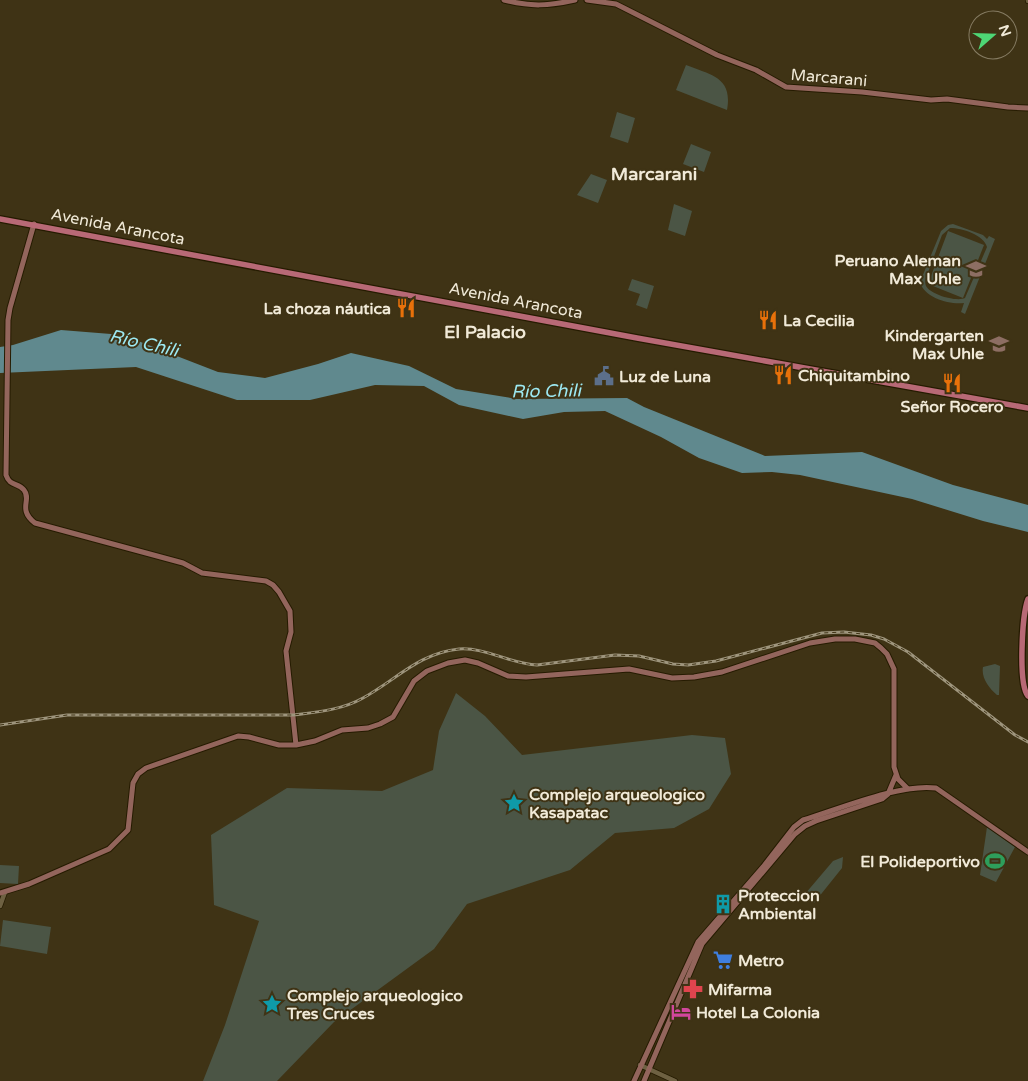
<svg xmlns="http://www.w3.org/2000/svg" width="1028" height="1081" viewBox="0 0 1028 1081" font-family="'Varela Round',sans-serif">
	<rect width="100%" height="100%" fill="#3f3315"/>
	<path fill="#4b5545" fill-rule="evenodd" d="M686,65C711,75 733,77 727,110L676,90Z
		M617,112L635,118L628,143L610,137Z
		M691,144L711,152L704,172L683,164Z
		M591,174L607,180L598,203L577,195Z
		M674,204L692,211L685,236L668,230Z
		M953,224L983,235L987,239L989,236L995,239L965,314L961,312L964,303C950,305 924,298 920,282L941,231L948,225ZM950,228C962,228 984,235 987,247L965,298C957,302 931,295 926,286C925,283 925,281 926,278L942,235Z
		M948,231L984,245L963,298L928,284Z
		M632,279L654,286L647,309L636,305L640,294L628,290Z
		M995,664L1000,666L999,695H997C989,688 981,678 983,667Z
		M456,693L485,716L522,755L692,735L725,738L731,774L709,809L674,828L615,833L570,870L467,904L434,949L334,1022L277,1081H203L225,1025L259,921L214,905L211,835L287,788L382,791L433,770L439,731Z
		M987,827L1015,847L996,882L980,875Z
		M843,857L842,868L814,903L805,894L833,861Z
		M0,865L19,866L18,884L0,883Z
		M3,920L51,927L47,954L0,946Z"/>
	<path fill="#60898e" d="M61,330L111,334L138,341L218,372L265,378L318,364L351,353L409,366L456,389L517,399L627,398L644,407L765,456L862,452L953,485L1028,505V532L983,521L912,499L800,475L772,472L742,473L699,458L661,437L605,411L564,412L523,419L459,405L424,386L375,385L310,400H237L136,367L0,373V347L13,345Z"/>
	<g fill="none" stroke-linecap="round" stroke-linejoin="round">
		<defs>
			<path id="tertiary" d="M1028,0V1
				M0,906L5,892
				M640,1065L675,1081"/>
			<path id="secondary" d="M504,0C531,7 548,6 575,0
				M587,0L616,4L717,55L756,70L786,87L862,92L931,100L947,99L1008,107L1028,108
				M34,224L10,308L8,320L6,475C10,487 18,482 24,490C32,500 17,509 35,523L183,563L202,573L266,581L273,585L279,592L290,611L291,632L286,651L296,745
				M0,893L29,884L109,849L128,830L133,783L138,774L146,768L238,736L249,737L279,745H296L315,741L342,730L368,728L380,724L393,717L414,681L427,671L448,663L465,660L478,663L508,676L526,677L629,669L672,678L694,677L722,672L810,643L835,639H855L875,643L881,648L887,654L894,669V767L898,779L908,789
				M634,1081L698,942L763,867L794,827L803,820C839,809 901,783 936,788L1028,852
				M644,1081L702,944L795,834L805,826L816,821L882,799L888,794L896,775"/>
			<path id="primary" d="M0,219L637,338L1028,408
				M1028,599C1022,615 1018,684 1028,696"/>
		</defs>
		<use href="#tertiary" stroke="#251b00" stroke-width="6"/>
		<use href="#secondary" stroke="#251b00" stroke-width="7"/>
		<use href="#primary" stroke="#251b00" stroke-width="8"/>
		<use href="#tertiary" stroke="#6e6142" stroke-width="4.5"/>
		<use href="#secondary" stroke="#93655c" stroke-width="5"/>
		<use href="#primary" stroke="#b86976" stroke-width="5.5"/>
		<defs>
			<path id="rail" d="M0,725L67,715H293C317,712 342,710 363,698C396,680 419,653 459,649C485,647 511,664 537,665L615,655L639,656L673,664L688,665L716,661L822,633L844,632L871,635L884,639L908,652L1015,735L1028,742"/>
		</defs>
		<use href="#rail" stroke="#9e957d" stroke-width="3"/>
		<use href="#rail" stroke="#3f3315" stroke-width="1" stroke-dasharray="4" stroke-linecap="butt"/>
	</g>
	<defs>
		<symbol id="school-bare" viewBox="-9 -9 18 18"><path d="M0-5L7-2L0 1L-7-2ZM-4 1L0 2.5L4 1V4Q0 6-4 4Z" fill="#8d6e63" stroke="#3f3315" stroke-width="2.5" paint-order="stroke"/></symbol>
		<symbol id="restaurant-bare" viewBox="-9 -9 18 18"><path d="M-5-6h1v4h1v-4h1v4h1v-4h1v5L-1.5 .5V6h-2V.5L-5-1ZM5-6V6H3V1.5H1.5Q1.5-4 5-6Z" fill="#e8710a" stroke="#3f3315" stroke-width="2.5" paint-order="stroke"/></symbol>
		<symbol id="civic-bare" viewBox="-9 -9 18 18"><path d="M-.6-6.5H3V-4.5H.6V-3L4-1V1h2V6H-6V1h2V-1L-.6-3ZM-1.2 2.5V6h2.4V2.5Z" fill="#5c6f8a" stroke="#3f3315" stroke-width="2.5" paint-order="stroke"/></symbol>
		<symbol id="sight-bare" viewBox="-9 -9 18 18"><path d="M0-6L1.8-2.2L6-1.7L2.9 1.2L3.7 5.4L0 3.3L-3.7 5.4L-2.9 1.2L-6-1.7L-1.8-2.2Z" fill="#0f9aa8" stroke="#3f3315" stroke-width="2.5" paint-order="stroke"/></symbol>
		<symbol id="stadium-bare" viewBox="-9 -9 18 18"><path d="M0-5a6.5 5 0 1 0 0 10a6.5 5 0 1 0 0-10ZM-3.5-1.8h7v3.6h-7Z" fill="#2e9e5b" stroke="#3f3315" stroke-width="2.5" paint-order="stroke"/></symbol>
		<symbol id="building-bare" viewBox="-9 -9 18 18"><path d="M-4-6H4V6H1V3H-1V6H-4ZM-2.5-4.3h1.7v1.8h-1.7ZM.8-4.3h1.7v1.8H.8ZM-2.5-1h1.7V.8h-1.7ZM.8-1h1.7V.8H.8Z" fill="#0f9aa8" stroke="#3f3315" stroke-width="2.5" paint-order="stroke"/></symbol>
		<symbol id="supermarket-bare" viewBox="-9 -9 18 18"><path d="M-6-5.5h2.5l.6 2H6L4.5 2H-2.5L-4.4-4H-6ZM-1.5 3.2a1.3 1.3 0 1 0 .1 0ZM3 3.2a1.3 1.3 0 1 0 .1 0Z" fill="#3f7fe0" stroke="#3f3315" stroke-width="2.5" paint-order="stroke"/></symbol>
		<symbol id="pharmacy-bare" viewBox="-9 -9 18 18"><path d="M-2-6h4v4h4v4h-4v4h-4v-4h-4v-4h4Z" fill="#e0444e" stroke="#3f3315" stroke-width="2.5" paint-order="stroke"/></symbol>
		<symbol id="hotel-bare" viewBox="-9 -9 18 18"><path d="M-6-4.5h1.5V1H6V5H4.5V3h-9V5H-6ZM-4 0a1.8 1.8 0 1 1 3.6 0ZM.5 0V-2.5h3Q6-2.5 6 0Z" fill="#d1479c" stroke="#3f3315" stroke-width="2.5" paint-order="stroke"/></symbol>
	</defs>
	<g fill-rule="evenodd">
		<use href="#school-bare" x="962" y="255" width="28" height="28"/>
		<use href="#restaurant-bare" x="392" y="294" width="28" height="28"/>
		<use href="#restaurant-bare" x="754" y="306" width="28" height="28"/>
		<use href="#school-bare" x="985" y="330" width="28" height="28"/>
		<use href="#restaurant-bare" x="769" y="361" width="28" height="28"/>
		<use href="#civic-bare" x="590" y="362" width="28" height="28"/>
		<use href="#restaurant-bare" x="938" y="369" width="28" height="28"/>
		<use href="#sight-bare" x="500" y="789" width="28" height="28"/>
		<use href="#stadium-bare" x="981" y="847" width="28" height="28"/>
		<use href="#building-bare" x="709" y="890" width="28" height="28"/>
		<use href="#supermarket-bare" x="709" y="946" width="28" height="28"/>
		<use href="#pharmacy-bare" x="679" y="975" width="28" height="28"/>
		<use href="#sight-bare" x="258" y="990" width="28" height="28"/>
		<use href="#hotel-bare" x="667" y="998" width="28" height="28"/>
	</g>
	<g text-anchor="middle" stroke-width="4" stroke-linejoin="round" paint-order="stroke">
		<g font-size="16" fill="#f1ead8" stroke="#3f3315">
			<text transform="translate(829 77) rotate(5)" y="6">Marcarani</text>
			<text transform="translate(118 226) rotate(11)" y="6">Avenida Arancota</text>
			<text transform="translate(516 300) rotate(11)" y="6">Avenida Arancota</text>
		</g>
		<g font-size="16" font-weight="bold" fill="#f1ead8" stroke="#3f3315" text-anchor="start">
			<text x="961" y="266" text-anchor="end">Peruano Aleman<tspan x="961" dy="18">Max Uhle</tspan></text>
			<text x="391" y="314" text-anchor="end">La choza náutica</text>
			<text x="783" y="326">La Cecilia</text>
			<text x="984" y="341" text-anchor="end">Kindergarten<tspan x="984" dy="18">Max Uhle</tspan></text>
			<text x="798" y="381">Chiquitambino</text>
			<text x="619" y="382">Luz de Luna</text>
			<text x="952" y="412" text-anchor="middle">Señor Rocero</text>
			<text x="529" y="800">Complejo arqueologico<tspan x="529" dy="18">Kasapatac</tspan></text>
			<text x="980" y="867" text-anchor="end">El Polideportivo</text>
			<text x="738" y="901">Proteccion<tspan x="738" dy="18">Ambiental</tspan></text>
			<text x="738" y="966">Metro</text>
			<text x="708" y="995">Mifarma</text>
			<text x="287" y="1001">Complejo arqueologico<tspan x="287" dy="18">Tres Cruces</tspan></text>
			<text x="696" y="1018">Hotel La Colonia</text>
		</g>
		<g font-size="18" font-weight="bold" fill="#f1ead8" stroke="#3f3315">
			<text x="654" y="180">Marcarani</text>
			<text x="485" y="338">El Palacio</text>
		</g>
		<g font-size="18" font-style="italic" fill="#9de9f2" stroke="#3f3315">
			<text transform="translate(144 343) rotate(13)" y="6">Río Chili</text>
			<text transform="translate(546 391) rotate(-1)" y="6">Río Chili</text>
		</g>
	</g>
	<g transform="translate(993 35) rotate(70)"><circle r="24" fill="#3f3315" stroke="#867c63"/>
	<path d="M0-4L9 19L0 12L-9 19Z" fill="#4ed675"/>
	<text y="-8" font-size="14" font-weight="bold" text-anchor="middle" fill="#f1ead8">N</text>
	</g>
</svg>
